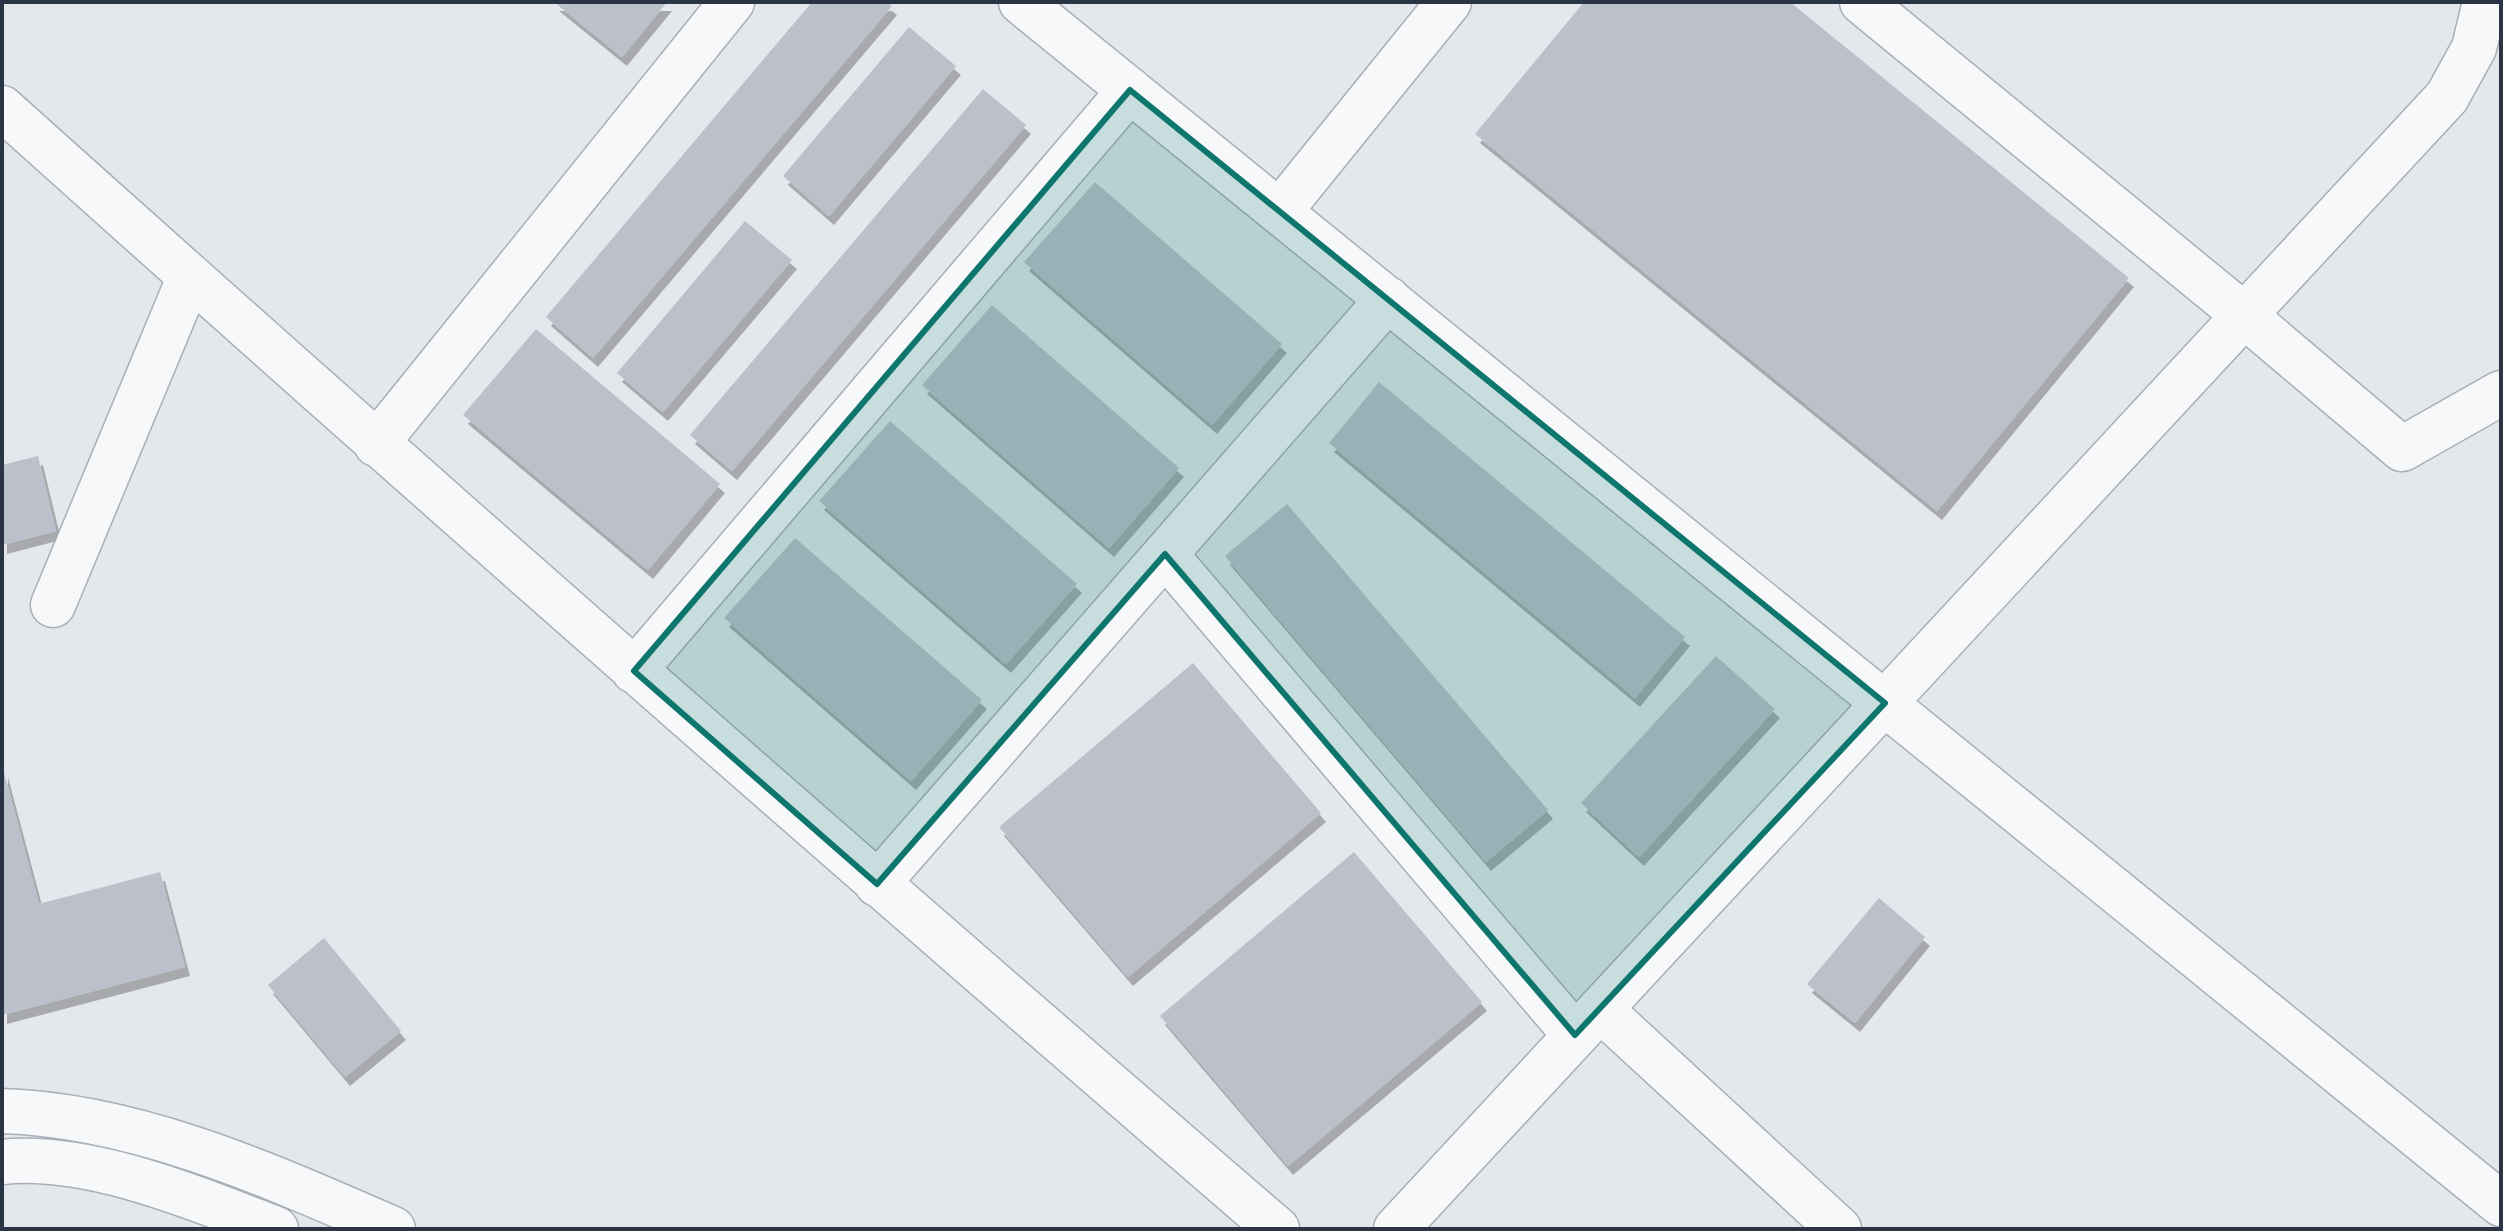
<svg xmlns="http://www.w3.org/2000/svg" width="2503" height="1231" viewBox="0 0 2503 1231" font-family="Helvetica,sans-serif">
	<defs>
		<filter id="shadow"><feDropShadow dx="5" dy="9" stdDeviation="0" flood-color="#0004"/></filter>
	</defs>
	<rect width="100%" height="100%" fill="#e4e7ec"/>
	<path fill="#bbc0ca" filter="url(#shadow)" d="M554,2H667L622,57Z
		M812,2H887L892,6L593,358L546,317Z
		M1584,2H1790L2129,278L1937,511L1475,134Z
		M909,27L956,66L829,216L783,176Z
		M983,89L1026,125L732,471L690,435Z
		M1095,182L1282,344L1212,425L1024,262Z
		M745,221L792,260L663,412L617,373Z
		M992,305L1179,468L1109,548L922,385Z
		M536,329L720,484L648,570L463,415Z
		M1379,382L1685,637L1635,698L1329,443Z
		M890,421L1077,584L1006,664L819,501Z
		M38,456L56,531L2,545V465Z
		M1287,504L1548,810L1486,862L1225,556Z
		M795,538L982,700L911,781L724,618Z
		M1716,656L1775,709L1639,857L1581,803Z
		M1193,663L1321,813L1128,977L999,827Z
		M3,768L39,904L160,872L185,967L2,1015Z
		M1354,852L1482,1002L1288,1166L1160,1016Z
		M1879,898L1925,937L1855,1023L1807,984Z
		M324,938L401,1031L345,1077L268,985Z"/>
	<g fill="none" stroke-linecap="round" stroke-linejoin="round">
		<defs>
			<path id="minor" d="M1021,2L2501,1204
				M1862,2L2245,316L2402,449L2501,393
				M2,108C423,486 848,859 1277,1229
				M1280,211L1449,2
				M376,444L732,2
				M1165,554L1575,1035
				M53,605L190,276
				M634,671L1130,90
				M877,884L1388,299
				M1600,1009L1839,1229
				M2,1111C137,1115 271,1176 393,1229
				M2,1162C89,1153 195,1198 276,1229
				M1396,1229L2447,97L2474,48L2485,2"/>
		</defs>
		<use href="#minor" stroke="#a9aeb7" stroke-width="47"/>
		<use href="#minor" stroke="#f7f8fa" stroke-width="44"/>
	</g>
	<path fill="#0f766e" fill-opacity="0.2" stroke="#0f766e" stroke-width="6" stroke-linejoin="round" d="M1130,90L1885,703L1575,1035L1165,554L877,884L634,671Z"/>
	<rect width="2503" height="1231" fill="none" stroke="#2b3445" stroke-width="8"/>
</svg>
